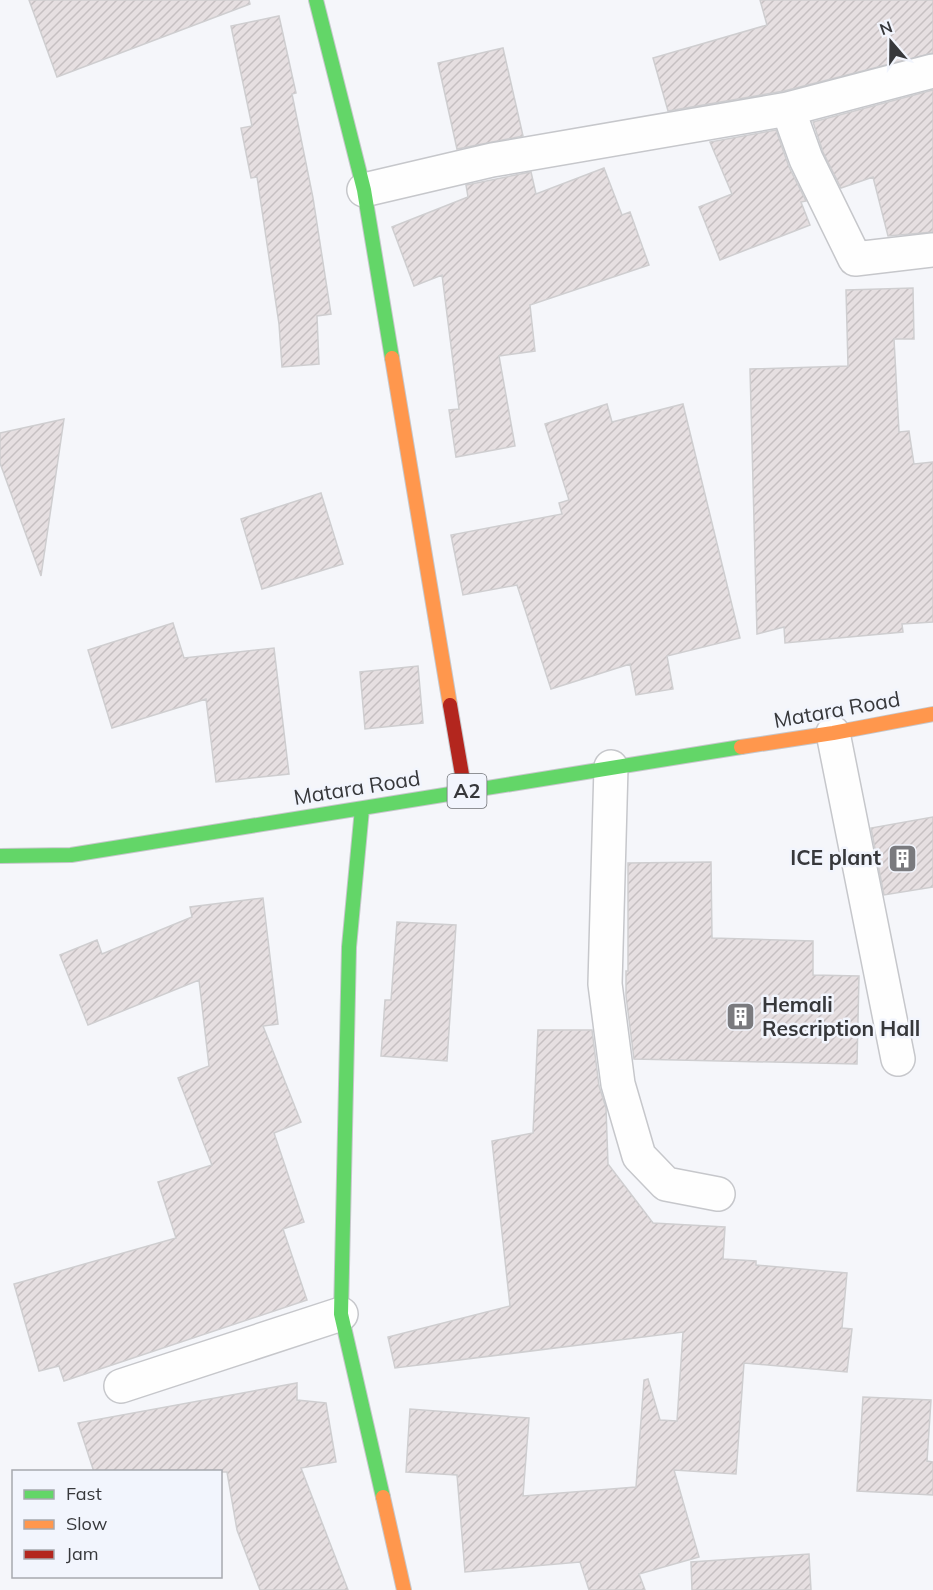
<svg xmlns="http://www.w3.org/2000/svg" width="933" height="1590" viewBox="0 0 933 1590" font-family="Mulish,sans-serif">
	<defs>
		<pattern id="building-hatch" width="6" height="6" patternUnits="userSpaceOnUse" patternTransform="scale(1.5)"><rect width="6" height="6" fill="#e6dfe1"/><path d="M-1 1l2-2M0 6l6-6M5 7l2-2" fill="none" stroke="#c6c0c2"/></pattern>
	</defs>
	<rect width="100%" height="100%" fill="#f5f6fa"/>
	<path fill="url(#building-hatch)" stroke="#cfced0" stroke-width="1.5" d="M29,0H249L250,4L57,77Z
		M760,0H933V53L784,91L668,111L653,58L767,25Z
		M279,16L296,93L292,94L313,198L331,314L317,316L319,364L282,367L279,324L257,177L251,178L241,128L252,126L231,26Z
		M503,48L523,136L457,149L438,63Z
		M933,90V232L888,236L873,177L841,188L823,152L813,122Z
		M776,130L789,167L806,201L801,202L810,225L720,260L699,207L732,194L710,142Z
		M604,168L622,215L630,212L649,265L530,305L535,351L499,356L515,446L456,457L449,410L459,409L442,275L414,286L392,227L468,197L466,185L531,172L536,194Z
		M913,288L914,339H894L899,432L909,431L914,464L933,462V622L902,624L903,632L785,643L784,627L757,634L750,369L848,366L846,290Z
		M607,404L612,422L683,404L740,638L667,656L673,689L636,695L630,664L551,689L517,585L463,595L451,535L562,514L559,503L569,500L545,424Z
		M64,419L41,576L0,463V433Z
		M321,493L343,564L262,589L241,519Z
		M173,623L184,658L274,648L289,774L216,782L206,699L112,728L88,650Z
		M418,666L423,723L365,729L360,672Z
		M933,817V887L884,895L871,828Z
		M711,862L712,938L813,941V975L859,976L857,1064L634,1059L626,996V971H628V863Z
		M263,898L278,1024L263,1026L301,1122L274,1133L304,1222L283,1229L307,1300L64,1381L59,1366L39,1371L14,1284L176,1238L158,1182L212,1165L178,1078L209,1066L199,980L88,1025L60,955L97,940L102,954L192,917L190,907Z
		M397,922L456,925L447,1061L381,1056L385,1000H391Z
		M538,1030H592L599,1086L606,1108L608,1164L653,1223L725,1227L723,1259L756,1261V1265L847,1273L842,1328L852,1329L847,1372L744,1363L736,1474L674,1470L699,1557L639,1574L645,1590H589L580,1562L465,1572L457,1475L406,1472L410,1409L529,1418L523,1496L636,1487L644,1380L648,1379L660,1420L677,1421L683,1332L395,1368L388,1337L510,1306L492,1141L533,1133Z
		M297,1383V1400L326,1403L336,1462L301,1468L348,1590H260L237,1530L227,1472H94L78,1423Z
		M863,1397L931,1400L927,1461L933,1462V1495L857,1491Z
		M809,1554L811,1590H692L691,1562Z"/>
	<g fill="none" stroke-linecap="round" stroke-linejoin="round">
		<defs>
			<path id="street" d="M788,109L806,159L855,259L933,250
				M364,190L492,160L788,109L933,71
				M833,733L898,1059
				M611,767L605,984L618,1084L639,1156L666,1184L718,1194
				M121,1386L341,1314"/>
			<path id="fast" d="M316,0L364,190L392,358
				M362,809L349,947L341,1314L383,1497
				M0,856L71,855L741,747"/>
			<path id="slow" d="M392,358L450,705
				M741,747L833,733L933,714
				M383,1497L404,1590"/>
			<path id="jam" d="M450,705L465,792"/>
		</defs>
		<use href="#street" stroke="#c6c7cb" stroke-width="36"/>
		<use href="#fast" stroke="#c6c7cb" stroke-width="16"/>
		<use href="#slow" stroke="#c6c7cb" stroke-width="16"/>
		<use href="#jam" stroke="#c6c7cb" stroke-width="16"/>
		<use href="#street" stroke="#fefefe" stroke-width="33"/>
		<use href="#fast" stroke="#63d668" stroke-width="14"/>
		<use href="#slow" stroke="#ff974d" stroke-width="14"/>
		<use href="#jam" stroke="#b3261e" stroke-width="14"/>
	</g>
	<defs>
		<symbol id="building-square" viewBox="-11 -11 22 22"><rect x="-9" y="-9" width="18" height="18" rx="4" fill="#7a7a7e" stroke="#f2f5fd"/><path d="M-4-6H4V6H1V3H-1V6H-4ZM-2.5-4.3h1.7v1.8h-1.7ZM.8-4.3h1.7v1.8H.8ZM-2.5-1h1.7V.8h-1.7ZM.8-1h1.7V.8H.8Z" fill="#fff"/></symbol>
	</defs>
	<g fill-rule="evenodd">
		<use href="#building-square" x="886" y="842" width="33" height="33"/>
		<use href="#building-square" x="724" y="1000" width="33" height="33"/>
	</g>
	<g text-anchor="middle" stroke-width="5" stroke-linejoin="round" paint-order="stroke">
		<rect fill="#f2f5fd" stroke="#6f7175" stroke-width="1.5" x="447.5" y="774" width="39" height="34" rx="4.5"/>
		<g font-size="20" font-weight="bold" fill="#37383b">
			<text x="467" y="798">A2</text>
		</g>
		<g font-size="21" fill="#37383b" stroke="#f2f5fd">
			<text transform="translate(837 710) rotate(-10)" y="7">Matara Road</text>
			<text transform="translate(357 788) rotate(-9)" y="7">Matara Road</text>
		</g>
		<g font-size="21" font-weight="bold" fill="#37383b" stroke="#f2f5fd" text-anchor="end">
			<text x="881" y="865">ICE plant</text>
			<text x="762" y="1012" text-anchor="start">Hemali<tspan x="762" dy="24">Rescription Hall</tspan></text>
		</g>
	</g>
	<rect x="12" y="1470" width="210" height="108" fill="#f2f5fd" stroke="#a7a9af" stroke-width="1.5"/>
	<rect x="24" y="1490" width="30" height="9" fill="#63d668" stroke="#a7a9af" stroke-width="1.5"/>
	<text x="66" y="1500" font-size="18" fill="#37383b">Fast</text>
	<rect x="24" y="1520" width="30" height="9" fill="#ff974d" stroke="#a7a9af" stroke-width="1.5"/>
	<text x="66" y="1530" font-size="18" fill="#37383b">Slow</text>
	<rect x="24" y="1550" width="30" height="9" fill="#b3261e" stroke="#a7a9af" stroke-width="1.5"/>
	<text x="66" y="1560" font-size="18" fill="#37383b">Jam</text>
	<g transform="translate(891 42) rotate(340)" stroke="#f2f5fd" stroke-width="4.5" paint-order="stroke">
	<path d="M0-4.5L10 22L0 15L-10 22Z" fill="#37383b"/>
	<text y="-9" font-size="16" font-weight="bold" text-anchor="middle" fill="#37383b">N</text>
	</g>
</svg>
